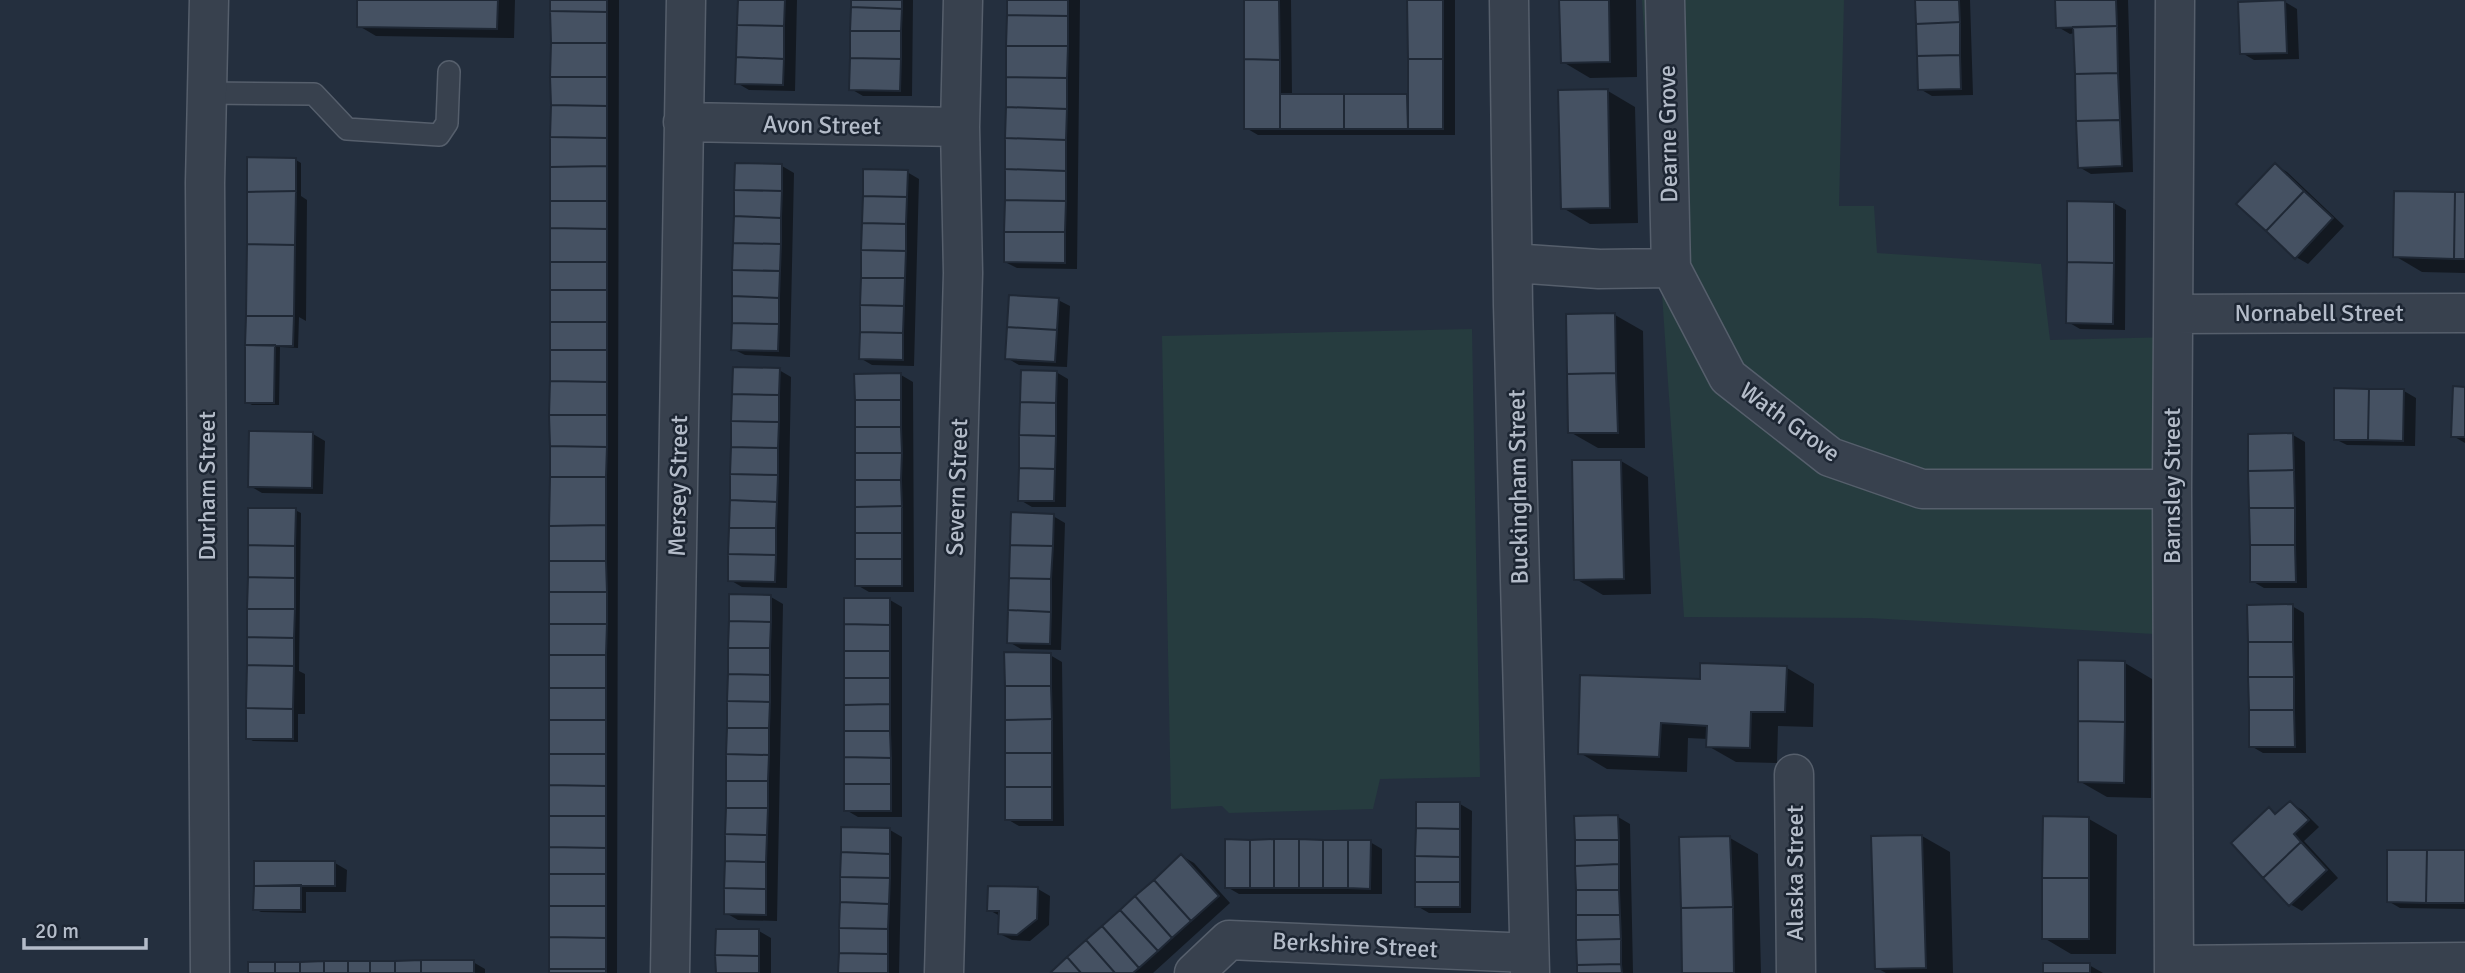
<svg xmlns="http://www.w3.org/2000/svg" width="2465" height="973" viewBox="0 0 2465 973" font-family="Signika,sans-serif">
	<rect width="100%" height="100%" fill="#242f3e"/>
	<path fill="#263c3f" d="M1642,0H1844L1839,206H1874L1877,253L2041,264L2050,340L2173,337L2172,635L1869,618L1684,617Z
		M1472,329L1480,777L1380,779L1373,809L1229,813L1222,806L1171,809L1162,336Z"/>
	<path fill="#0007" d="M359,0H515L514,38L376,36L359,26Z
		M553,0H619L617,973H551Z
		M739,0H797L795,91L749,90L737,83Z
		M852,0H913L912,96H863L851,89Z
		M1009,0H1080L1077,269L1017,268L1005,262Z
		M1246,0H1291L1292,95H1409V0H1455V135H1258L1246,128Z
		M1561,0H1636L1637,77L1590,78L1563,62Z
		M1917,0H1970L1973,95L1932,96L1920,89Z
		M2057,0H2128L2133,172L2091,174L2079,167L2075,33L2070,34L2058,27Z
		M2285,2L2297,9L2299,59L2254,60L2242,53Z
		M1608,91L1635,107L1638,223L1590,224L1563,208Z
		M296,160L301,163V196L307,200L306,321L299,317L298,348L280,347L279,405H252L247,402Z
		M2275,165L2287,172L2344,226L2308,264L2296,257Z
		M782,166L794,173L790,357L745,355L733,349Z
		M907,172L919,179L914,366L872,365L860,358Z
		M2465,194V273L2422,272L2395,256Z
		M2114,203L2126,210L2125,330L2080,329L2068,322Z
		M1058,300L1070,306L1067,367L1019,365L1007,358Z
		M1615,315L1643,331L1645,448H1598L1570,432Z
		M779,370L791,377L787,588L742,587L730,580Z
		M1056,372L1068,379L1066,507H1032L1020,500Z
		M901,375L913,382L914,592H869L857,585Z
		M2465,388V443L2453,436Z
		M2404,391L2416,398L2415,446L2347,445L2335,439Z
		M313,434L325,441L323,494L262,493L250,486Z
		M2293,435L2305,442L2307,588H2264L2252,581Z
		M1621,461L1648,477L1651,594L1603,595L1576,579Z
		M295,510L301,513L299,671L305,674V714H298V742L253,741L248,738Z
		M1053,516L1065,523L1061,650L1021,649L1009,642Z
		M771,597L783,604L777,921L738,920L726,913Z
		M890,600L902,607V817H858L846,810Z
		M2292,606L2304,613L2306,753H2263L2251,746Z
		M1050,655L1062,662L1064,826H1019L1007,819Z
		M2125,663L2152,679L2151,798L2107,797L2079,781Z
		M1787,668L1814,684L1813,727L1778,726L1777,763L1736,762L1708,746V739L1688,738L1687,772L1607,769L1580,753Z
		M2290,803L2302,810L2319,827L2304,841L2338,878L2302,911L2290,904L2269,810L2278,815Z
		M1460,804L1472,811L1471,913H1429L1417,906Z
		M1618,817L1630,824L1633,973H1579Z
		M2089,819L2117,835L2116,954H2071L2044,938Z
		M890,830L902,837L899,973H840Z
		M1922,836L1950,852L1953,973H1886L1877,968Z
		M1730,838L1758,854L1761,973H1684Z
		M1370,842L1382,849V894H1239L1227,887Z
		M2465,852V909L2400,908L2388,901Z
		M1182,856L1194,863L1230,903L1153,973H1053Z
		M335,863L347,870L346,892H306V913L261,912L255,909Z
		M1038,889L1050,896L1049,925L1030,941L1012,940L1000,934V916L989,910Z
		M759,931L771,938V973H717Z
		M473,962L485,969V973H250Z
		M2089,965L2103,973H2045Z"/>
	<path fill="#455162" stroke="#1f2835" stroke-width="2" d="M357,0H498L497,29L357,27Z
		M550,0H607V12L550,11Z
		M738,0H785L784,26L737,25Z
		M851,0H902V9L851,7Z
		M1007,0H1068V16L1007,15Z
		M1244,0H1279L1280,60L1244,59Z
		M1407,0H1443V59H1408Z
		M1559,0H1609L1610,62L1561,63Z
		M1915,0H1959L1960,22L1916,24Z
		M2055,0H2116L2117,26L2056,28Z
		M2285,0L2287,53L2240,54L2238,2Z
		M851,7L902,9L901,31H850Z
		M550,11L607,12V43H551Z
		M1007,15L1068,16V46H1006Z
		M1960,22V55L1917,56L1916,24Z
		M737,25L784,26V59L736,57Z
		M2117,26L2118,73L2075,74L2073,27Z
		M850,31H901V59L850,58Z
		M551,43H607V77H550Z
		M1006,46H1068L1067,78L1006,77Z
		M1960,55L1961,89L1918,90L1917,56Z
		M736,57L784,59L783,85L735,84Z
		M850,58L901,59L900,91L849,90Z
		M1244,59L1280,60V129H1244Z
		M1408,59H1443V129H1408Z
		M2118,73L2120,120L2076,121L2075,74Z
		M550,77H607V106L551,105Z
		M1006,77L1067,78V109L1006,107Z
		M1608,89L1610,208L1561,209L1558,90Z
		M1280,94H1344V129H1280Z
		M1344,94H1407L1408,129H1344Z
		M551,105L607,106V138L550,137Z
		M1006,107L1067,109L1066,140L1005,138Z
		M2120,120L2122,166L2078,168L2076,121Z
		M550,137L607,138V166L550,167Z
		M1005,138L1066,140V171L1005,169Z
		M247,157L296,158V191L247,192Z
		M735,163L782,164V191L734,190Z
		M2275,163L2304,191L2266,231L2236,204Z
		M607,166V201H550V167Z
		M863,169L908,170L907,197L863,196Z
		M1005,169L1066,171V201L1005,200Z
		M734,190L782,191L781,218L734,216Z
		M296,191L295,245L247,244V192Z
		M2304,191L2333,218L2295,259L2266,231Z
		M2394,191L2455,192L2454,259L2393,257Z
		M2455,192H2465V259H2454Z
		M863,196L907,197L906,224L862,223Z
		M1005,200L1066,201L1065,232H1004Z
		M550,201H607V229L550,228Z
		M2067,201L2114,202V263L2067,262Z
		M734,216L781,218V244L733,243Z
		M862,223L906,224V251L861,250Z
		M550,228L607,229V262H550Z
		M1004,232H1065V263L1004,262Z
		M733,243L781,244L780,271L732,270Z
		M247,244L295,245L294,316H246Z
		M861,250L906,251L905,278H861Z
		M550,262H607V290H550Z
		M2067,262L2114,263L2113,324L2066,323Z
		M732,270L780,271L779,298L732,296Z
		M861,278H905L904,306L860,305Z
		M550,290H607V322H550Z
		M1009,295L1059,298L1057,330L1007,327Z
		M732,296L779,298V324L732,323Z
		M860,305L904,306L903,333L860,332Z
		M1615,313L1616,373L1567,374L1566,314Z
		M246,316H294L293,346L245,345Z
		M550,322H607V350H550Z
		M732,323L779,324L778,351L731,350Z
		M1007,327L1057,330L1055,362L1005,359Z
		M860,332L903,333V360L859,359Z
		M245,345H275L274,403H245Z
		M550,350H607V382L550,381Z
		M733,367L780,368L779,395L732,394Z
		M1021,370L1057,371L1056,403L1020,402Z
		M901,373V400H855L854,374Z
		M1616,373L1618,433H1568L1567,374Z
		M550,381L607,382V415H549Z
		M2453,386L2465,387V437H2451Z
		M2334,388L2369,389L2368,440H2334Z
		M2369,389H2404L2403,441L2368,440Z
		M732,394L779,395V422L731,421Z
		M855,400H901V427H855Z
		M1020,402L1056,403V436L1019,435Z
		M549,415H607V447L550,446Z
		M731,421L779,422L778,448L731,447Z
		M855,427H901L902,453H855Z
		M249,431L313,432L312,488L248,487Z
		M2293,433L2294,470L2248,471V434Z
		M1019,435L1056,436L1055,469L1019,468Z
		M550,446L607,447L606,477H550Z
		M731,447L778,448V475L730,474Z
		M855,453H902L901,480H855Z
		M1572,460H1621L1624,579L1574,580Z
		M1019,468L1055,469L1054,501H1018Z
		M2294,470L2295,508H2249L2248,471Z
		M730,474L778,475L777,502L730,500Z
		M550,477H606V525L549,526Z
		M855,480H901L902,506L855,507Z
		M730,500L777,502L776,528H729Z
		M902,506V533H855V507Z
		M248,508H296L295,546L248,545Z
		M2249,508H2295V545H2250Z
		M1011,512L1054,514L1053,546L1010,545Z
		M606,525V561H549V526Z
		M729,528H776V555L728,554Z
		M855,533H902V559H855Z
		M248,545L295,546V578L248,577Z
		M1010,545L1053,546L1051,579L1009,578Z
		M2250,545H2295L2296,582H2250Z
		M728,554L776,555L775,582L728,581Z
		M855,559H902V586H855Z
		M549,561H606L607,592H549Z
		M248,577L295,578V609H247Z
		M1009,578L1051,579V612L1008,610Z
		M549,592H607V624H549Z
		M729,594L771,595V622L729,621Z
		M844,598H890V625L844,624Z
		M2293,604V642H2248L2247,605Z
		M247,609H295L294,638L247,637Z
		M1008,610L1051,612L1050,644L1007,643Z
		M729,621L771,622L770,648H728Z
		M549,624H607L606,655H549Z
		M844,624L890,625V651H844Z
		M247,637L294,638V666L247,665Z
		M2248,642H2293L2294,677H2248Z
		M728,648H770V675L728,674Z
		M844,651H890V678H844Z
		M1004,652L1051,653V686H1005Z
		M549,655H606V688H549Z
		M2078,660L2125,661V722L2078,721Z
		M1700,663L1787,666L1785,712H1751L1750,748L1706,747L1707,726L1661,723L1659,757L1578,754L1580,675L1700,679Z
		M247,665L294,666L293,709L246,708Z
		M728,674L770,675V702L727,701Z
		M2248,677H2294V710H2249Z
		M844,678H890V704L844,705Z
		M1005,686H1051L1052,719L1005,720Z
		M549,688H606V720H549Z
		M727,701L770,702L769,728H727Z
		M890,704V731H844V705Z
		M246,708L293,709V739H246Z
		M2249,710H2294L2295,747H2249Z
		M1052,719V753H1005V720Z
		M549,720H606V754H549Z
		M2078,721L2125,722L2124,783L2078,782Z
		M727,728H769V755L726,754Z
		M844,731H890L891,758L844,757Z
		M1005,753H1052V787H1005Z
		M549,754H606V786L549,785Z
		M726,754L769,755L768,781H726Z
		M844,757L891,758V784H844Z
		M726,781H768V808H726Z
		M844,784H891V811H844Z
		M549,785L606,786V816H549Z
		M1005,787H1052V820H1005Z
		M2290,801L2309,820L2294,834L2301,842L2263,878L2231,843L2269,807L2275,814Z
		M1416,802H1460V829L1416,828Z
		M726,808H768L767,835L725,834Z
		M1618,815L1619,840H1575L1574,816Z
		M549,816H606V848L549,847Z
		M2043,816L2089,817V878H2042Z
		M841,827L890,828V854L841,852Z
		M1416,828L1460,829V857L1415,856Z
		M725,834L767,835L766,862L725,861Z
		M1922,835L1926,968L1875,969L1871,836Z
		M1730,836L1733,907L1681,908L1679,837Z
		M1225,839L1250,840V888H1225Z
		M1274,839H1299V888H1274Z
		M1274,839V888H1250V840Z
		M1299,839L1323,840V888H1299Z
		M1323,840H1348V888H1323Z
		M1348,840H1371L1370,889L1348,888Z
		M1575,840H1619V864L1575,866Z
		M2301,842L2327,870L2289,906L2263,878Z
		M549,847L606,848V874H549Z
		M2387,850H2427L2426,903L2387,902Z
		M2427,850H2465V903H2426Z
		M841,852L890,854V878L840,877Z
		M1181,854L1219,896L1191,921L1154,880Z
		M1415,856L1460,857V882H1415Z
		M254,861H335V886H254Z
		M725,861L766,862V889L724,888Z
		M1619,864V890H1576L1575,866Z
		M549,874H606V906H549Z
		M840,877L890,878L889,904L840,902Z
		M2042,878H2089V939H2042Z
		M1154,880L1191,921L1172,938L1135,896Z
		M1415,882H1460V907H1415Z
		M301,885V910H253L254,886Z
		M988,886L1038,887L1037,919L1017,935L998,934L999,911H987Z
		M724,888L766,889V915L724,914Z
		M1576,890H1619L1620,915H1576Z
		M1135,896L1172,938L1158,951L1120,910Z
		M840,902L889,904L888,929L839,928Z
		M549,906H606V938L549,937Z
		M1733,907L1734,973H1682L1681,908Z
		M1120,910L1158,951L1139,968L1102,926Z
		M1576,915H1620L1621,939L1576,940Z
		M1102,926L1139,968L1133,973H1115L1086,940Z
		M839,928L888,929V954L839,953Z
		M716,929H759V956L715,955Z
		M549,937L606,938V969H549Z
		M1621,939V964L1577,965L1576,940Z
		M1086,940L1115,973H1081L1067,957Z
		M839,953L888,954V973H838Z
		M715,955L759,956V973H716Z
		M1067,957L1081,973H1053L1051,972Z
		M421,960V973H395V961Z
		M421,960H474V973H421Z
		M324,961V973H300V962Z
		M324,961H348V973H324Z
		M348,961H370V973H348Z
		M370,961H395V973H370Z
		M248,962H275V973H248Z
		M275,962H300V973H275Z
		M2043,963H2090V973H2043Z
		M1621,964L1622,973H1577V965Z
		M549,969H606V973H549Z"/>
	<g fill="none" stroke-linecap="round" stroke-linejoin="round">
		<defs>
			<path id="service" d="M207,93L314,94L347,129L439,135L447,123L449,72"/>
			<path id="minor" d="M209,0L205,183L210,973
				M1509,0L1513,305L1530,973
				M1665,0L1671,268
				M683,122L960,127
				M1514,263L1599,269L1671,268L1728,377L1830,457L1922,489H2172
				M2173,314L2465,313
				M1794,774L1796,973
				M2174,965L2465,962
				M670,973L686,0
				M944,973L963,273L960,127L963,0
				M1194,973L1229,940L1529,953
				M2174,973L2172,489L2175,0"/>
		</defs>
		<use href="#service" stroke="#565f6c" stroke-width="24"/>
		<use href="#minor" stroke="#565f6c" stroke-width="41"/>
		<use href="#service" stroke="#38414e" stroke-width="21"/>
		<use href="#minor" stroke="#38414e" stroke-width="38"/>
	</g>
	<g text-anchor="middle" stroke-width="5" stroke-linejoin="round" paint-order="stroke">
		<g font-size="24" fill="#b4bcc9" stroke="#1d2633">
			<text transform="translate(822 125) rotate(1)" y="8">Avon Street</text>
			<text transform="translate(1668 134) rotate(-91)" y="8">Dearne Grove</text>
			<text x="2319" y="321">Nornabell Street</text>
			<text transform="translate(1790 422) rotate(36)" y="8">Wath Grove</text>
			<text transform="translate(207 486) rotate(-90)" y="8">Durham Street</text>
			<text transform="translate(678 486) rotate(-89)" y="8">Mersey Street</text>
			<text transform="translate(2172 486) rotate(-90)" y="8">Barnsley Street</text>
			<text transform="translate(957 487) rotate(-88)" y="8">Severn Street</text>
			<text transform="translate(1518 487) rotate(-91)" y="8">Buckingham Street</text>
			<text transform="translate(1795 873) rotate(-90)" y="8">Alaska Street</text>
			<text transform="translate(1355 945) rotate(3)" y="8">Berkshire Street</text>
		</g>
	</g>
	<path d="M24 938v10h122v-10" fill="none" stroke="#b4bcc9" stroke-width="3.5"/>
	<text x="35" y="938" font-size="21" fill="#b4bcc9" stroke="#1d2633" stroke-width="5" paint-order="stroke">20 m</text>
</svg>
